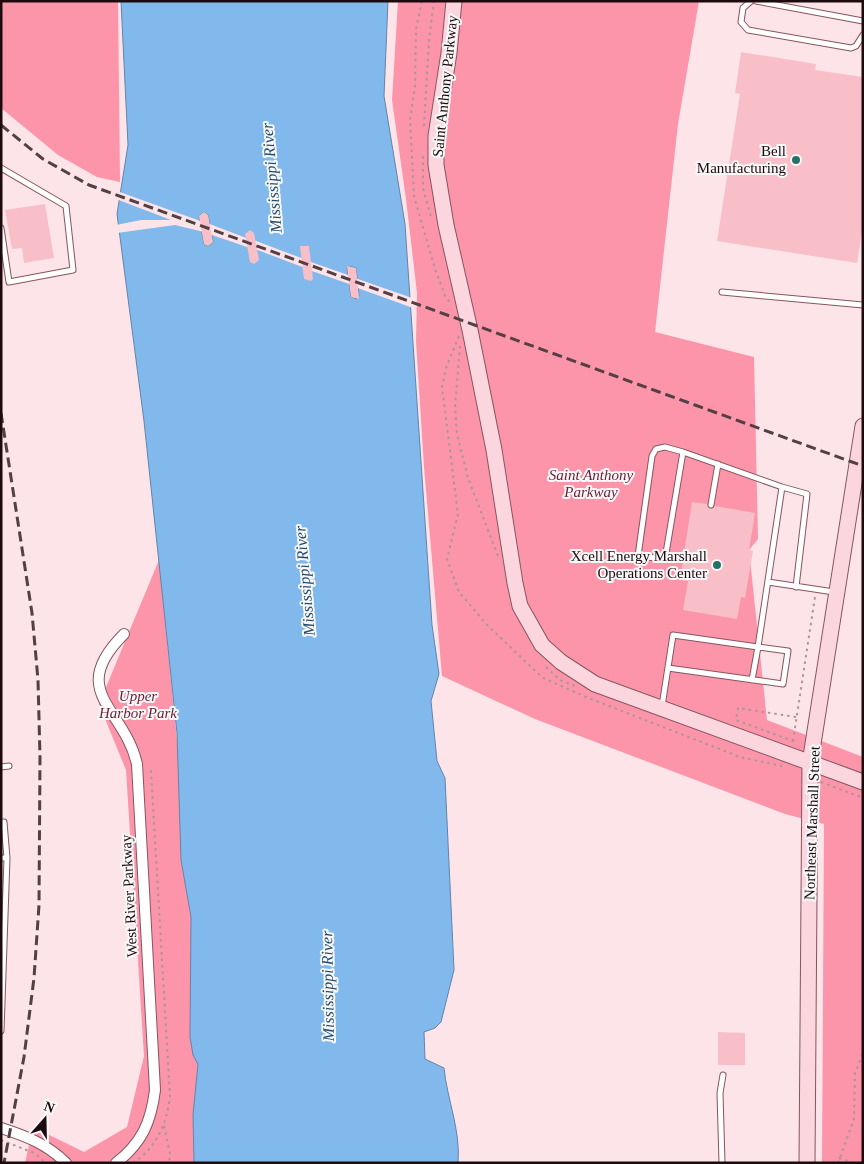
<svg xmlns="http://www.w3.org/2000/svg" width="864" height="1164" viewBox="0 0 864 1164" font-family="'Times New Roman',serif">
	<rect width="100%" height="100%" fill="#fce4e8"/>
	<path fill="#fc95aa" d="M1,1H118L120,182L97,177L58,155L1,108Z
		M398,1H699L678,124L655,332L754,357L758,539L749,550L767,720L863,757V1163H822L824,824L785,814L535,719L442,676L424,467L416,341L417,293L406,199L392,100Z
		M159,560L180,770L181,860L191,917L193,1055L198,1064L193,1115L194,1163H25L33,1127L84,1152L127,1127L144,1056L126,770L99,704Z"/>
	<path fill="#81b9ed" stroke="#6384aa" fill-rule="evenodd" d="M121,1H388L384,96L405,224L432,625L439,674L431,701L437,761L445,778L454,970L441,1022L435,1028L424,1032L425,1059L444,1068C447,1099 461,1131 458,1163H194L193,1115L198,1064L193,1055L190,1037L191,917L181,860L177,733L144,421L117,214L128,145ZM204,212L208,215L213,242L208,246L204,244L199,216ZM349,266L356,268L359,296L357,299L351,297L347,268Z"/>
	<path fill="#fce4e8" d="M117,191L203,222L204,232L175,225L117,233L116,225L141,220H171L116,199Z
		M207,223L249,239L250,248L209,234Z
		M253,240L304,259L305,268L255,249Z
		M308,261L351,276L352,285L309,270Z
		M355,278L412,298L413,308L355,287Z"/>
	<path fill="#f9bfc9" d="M741,52L816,64L815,70L863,77V225L857,263L717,241L740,94L735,93Z
		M45,204L54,258L24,263L22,248L12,249L5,210Z
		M204,212L208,215L213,242L208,246L204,244L199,216Z
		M250,230L254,233L259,260L254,264L250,262L245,234Z
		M300,246H309L313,279L311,281L304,279Z
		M347,266L356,268L359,299L351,297Z
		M692,502L707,504L711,509L715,506L755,513L749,550L753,551L745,598L741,597L737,619L683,610L688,581L680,580Z
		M718,1032L745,1033V1065H718Z"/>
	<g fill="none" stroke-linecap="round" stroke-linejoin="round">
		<defs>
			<path id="lane" d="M751,1L743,8L741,22L748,30L851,48L856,46L863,35
				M756,1L863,21
				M1,168L66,206L73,270L9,282L1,228
				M722,292L863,305
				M782,487L807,494L796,587
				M711,505L718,464
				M768,582L834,592
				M668,668L783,684L788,651L758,647L752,680
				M662,706L673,635L758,647L782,487L683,452L665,447L656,449L652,456L638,556L665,559L683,452
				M1,767L9,766
				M1,822H4L7,858
				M1,858H7L1,1031
				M722,1163L720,1093L723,1075"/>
			<path id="street" d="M1,1128C26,1136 47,1144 66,1163
				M116,1163C142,1143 151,1122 155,1090L137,764C124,707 66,692 124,634"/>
			<path id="secondary" d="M454,1L449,53L436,136V165L446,225L470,330L494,450L515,583L520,606L542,645L561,662L595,684L863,782
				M807,1163L810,763L863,426"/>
		</defs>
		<use href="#lane" stroke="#86555e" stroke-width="7"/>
		<use href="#street" stroke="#86555e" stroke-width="12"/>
		<use href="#secondary" stroke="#86555e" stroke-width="17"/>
		<path stroke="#ab9599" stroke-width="2" stroke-dasharray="2.5 4" stroke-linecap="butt" d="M422,1L416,29L415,86L410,120L414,196L435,269L446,298L451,303
			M424,126L429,40L434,1
			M423,156V188L431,217
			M459,336L446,368L442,387L458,514L447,559L459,592L487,625L543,678L586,697L740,757L782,766
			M460,346L455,407L457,434L468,478L498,556
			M546,667L560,680L575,686
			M796,717L738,708L736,720L793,741L796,744
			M793,741L815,597
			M821,782L863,798
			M164,1126L170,1154L169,1163
			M1,1140L34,1153L46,1163
			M839,1158L854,1163
			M133,1163C157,1147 166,1125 170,1097L151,771H147
			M838,1163L854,1119L855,1073L863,1053"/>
		<use href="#lane" stroke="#fff" stroke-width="5"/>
		<use href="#street" stroke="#fff" stroke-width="10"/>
		<use href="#secondary" stroke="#fbd6df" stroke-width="15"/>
		<path stroke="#544044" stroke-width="3" stroke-dasharray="10 5" stroke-linecap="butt" d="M1,125L43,159L89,185L863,466
			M1,413L32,613L38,680L40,757L39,905L34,978L24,1057L4,1163"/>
	</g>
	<g fill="#28716b" stroke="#f8f8f8" stroke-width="2">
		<circle cx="796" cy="160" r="5"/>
		<circle cx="717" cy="565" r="5"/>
	</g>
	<g text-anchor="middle" stroke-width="4" stroke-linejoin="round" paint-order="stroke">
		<g font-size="15" fill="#1d0a0e" stroke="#f8f8f8">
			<text transform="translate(445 86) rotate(-84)" y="5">Saint Anthony Parkway</text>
			<text transform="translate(812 823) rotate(-88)" y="5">Northeast Marshall Street</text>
			<text transform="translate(129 896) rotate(-93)" y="5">West River Parkway</text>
		</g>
		<g font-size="15" fill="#1d0a0e" stroke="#f8f8f8" text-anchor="end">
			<text x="786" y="156">Bell<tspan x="786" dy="17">Manufacturing</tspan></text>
			<text x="707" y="561">Xcell Energy Marshall<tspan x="707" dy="17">Operations Center</tspan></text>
		</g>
		<g font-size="15" font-style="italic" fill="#6c1c33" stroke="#f8f8f8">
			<text x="591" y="480">Saint Anthony<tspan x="591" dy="17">Parkway</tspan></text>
			<text x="138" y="701">Upper<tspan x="138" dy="17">Harbor Park</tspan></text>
		</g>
		<g font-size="16" font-style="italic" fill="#20496c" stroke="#f8f8f8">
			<text transform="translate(271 178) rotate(-95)" y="6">Mississippi River</text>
			<text transform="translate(304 581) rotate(-95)" y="6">Mississippi River</text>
			<text transform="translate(327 986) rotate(-91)" y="6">Mississippi River</text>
		</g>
	</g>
	<rect width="864" height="1164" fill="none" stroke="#1d0a0e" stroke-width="5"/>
	<g transform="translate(45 1119) rotate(20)" stroke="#f8f8f8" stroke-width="4" paint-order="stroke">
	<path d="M0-4L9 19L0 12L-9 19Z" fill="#1d0a0e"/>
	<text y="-8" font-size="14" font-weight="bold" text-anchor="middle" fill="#1d0a0e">N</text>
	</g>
</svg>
